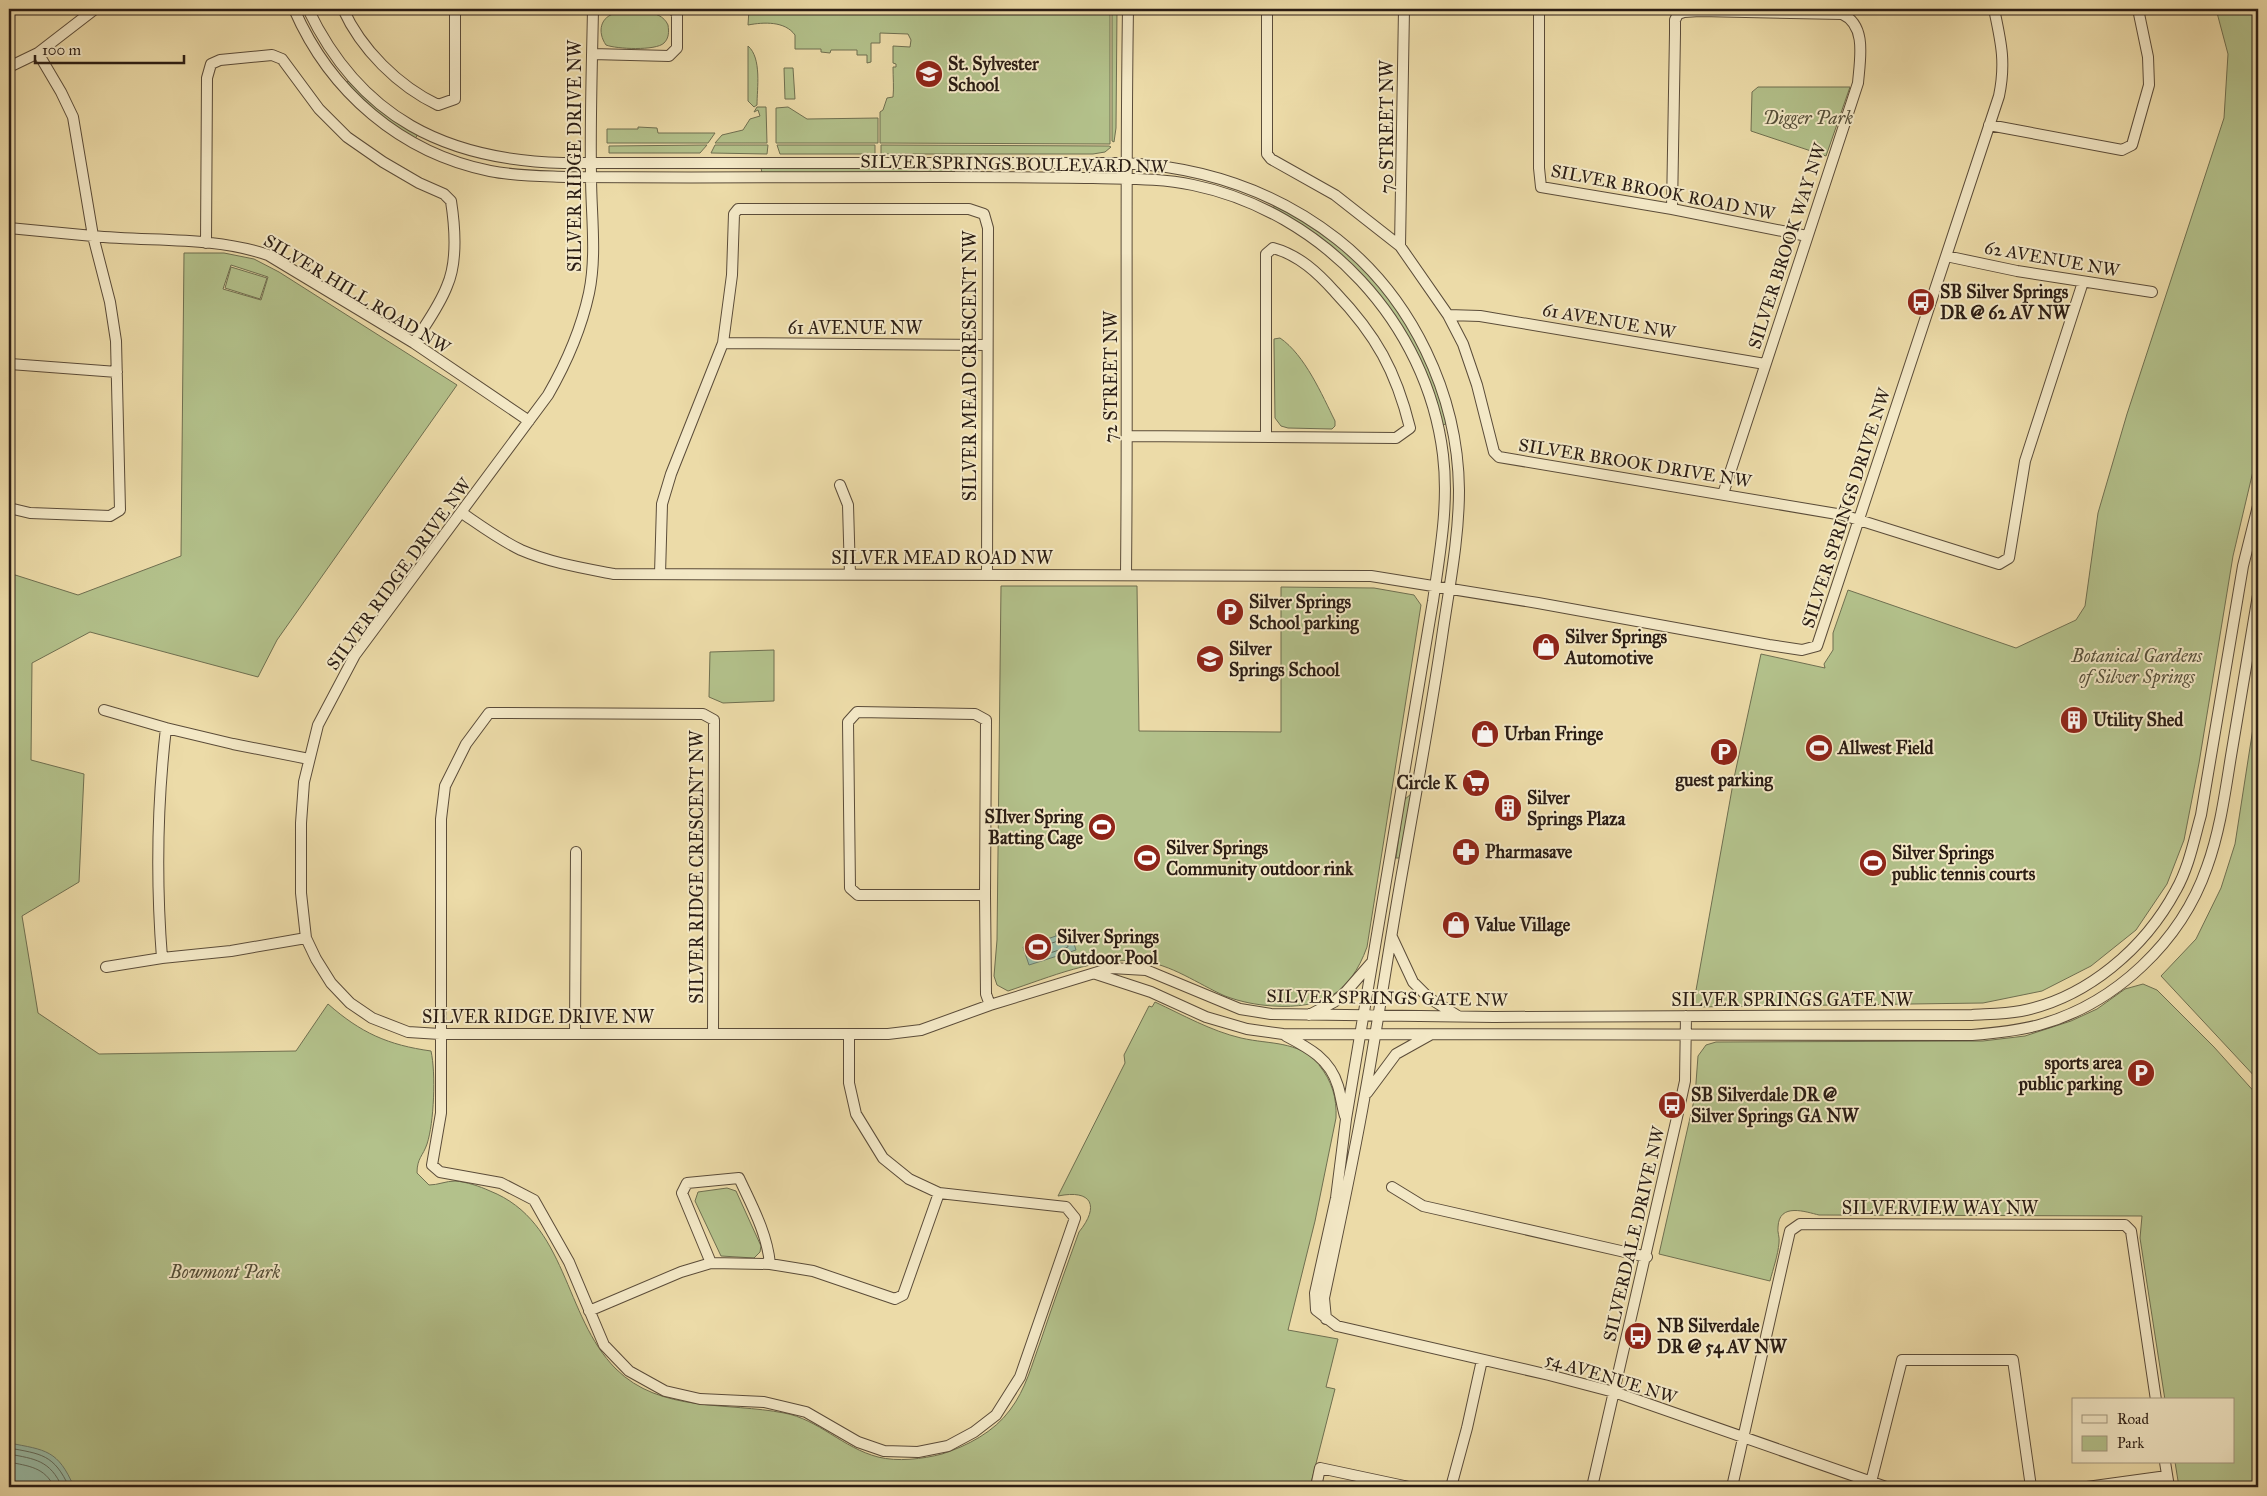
<svg xmlns="http://www.w3.org/2000/svg" width="2267" height="1496" viewBox="0 0 2267 1496" font-family="'IM FELL Great Primer',serif">
	<rect width="100%" height="100%" fill="#ecdba8"/>
	<filter id="stains"><feTurbulence type="fractalNoise" baseFrequency=".004" numOctaves="4"/><feColorMatrix values="0 0 0 0 .2 0 0 0 0 .09 0 0 0 0 .02 0 0 0 .5 -.17"/></filter>
	<radialGradient id="worn" r=".72"><stop offset=".6" stop-color="#630" stop-opacity="0"/><stop offset="1" stop-color="#630" stop-opacity=".3"/></radialGradient>
	<path fill="#b3c18b" stroke="#6f6f50" fill-rule="evenodd" d="M749,9H1110V144L880,143V112L883,110L887,98L893,97C894,88 893,77 893,67H896V64L893,63V46L910,47L911,40L908,34L880,33V43H871V62L867,63V55H857V50H831L830,53L821,52V49H795V35C785,21 764,22 748,25Z
		M1112,9H1117L1116,128L1114,142L1112,141Z
		M2216,9H2258V450L2233,556L2199,763L2184,840L2167,884L2136,930L2091,966L2042,991L1983,1003L1693,1007L1734,778L1761,654L1825,668L1824,664L1833,650V633L1848,590L2016,648L2076,620L2085,606L2098,513L2127,414L2224,118L2228,54Z
		M617,13C633,13 660,7 668,25C669,32 669,38 664,43C656,51 616,49 606,45C597,32 600,16 617,13Z
		M748,46C762,58 757,89 757,105L754,107L748,101Z
		M784,68H793L795,99H785Z
		M348,81L418,134L415,139L390,125L345,85Z
		M1758,87H1850L1826,156L1751,131L1752,92Z
		M757,107H766L767,143H715L722,135L743,130L750,119L760,116L758,110L754,112Z
		M788,107L807,119L878,118V143H776V108Z
		M638,127L657,128L658,133H715L708,143H607V129H638Z
		M707,145L700,153H609V146Z
		M715,145H768L767,154L711,153Z
		M777,145H875V154H780Z
		M881,145L1109,146L1111,147L1105,152L1093,154H881Z
		M783,167H955V172L762,173L761,168Z
		M1275,204L1316,227L1364,268L1401,314L1428,365L1448,423L1443,425C1409,324 1366,261 1273,209Z
		M184,253H224L254,259L279,272L457,385L277,640L258,677L90,632L32,663L31,760L84,774L79,882L22,916L38,1013L99,1054L296,1051L328,1004C361,1033 388,1045 431,1051C436,1073 434,1123 427,1144C423,1156 417,1158 417,1173L429,1185C438,1185 446,1181 455,1181C467,1182 479,1186 490,1191C568,1222 563,1316 616,1369C660,1413 728,1402 784,1413C818,1419 843,1448 878,1457C897,1462 923,1459 942,1454C967,1446 994,1432 1010,1410C1026,1389 1032,1364 1041,1340C1053,1304 1066,1268 1079,1232C1100,1206 1092,1189 1058,1196L1125,1063L1124,1055L1149,1006L1152,1007L1155,1002C1183,1015 1211,1031 1241,1038C1272,1045 1295,1040 1321,1064L1319,1065C1332,1081 1337,1098 1336,1118L1315,1221L1288,1330L1338,1339L1326,1387L1335,1389L1310,1487H9V573L78,595L181,556ZM231,265L268,277L261,300L223,289Z
		M231,267L267,278L260,299L225,288Z
		M1280,338C1305,355 1322,395 1335,421V426L1332,429L1288,428L1281,426L1275,418L1274,344V339Z
		M1001,586H1137L1139,731L1281,732V587L1374,588L1414,595L1421,605L1367,947C1350,994 1322,1009 1273,1006C1257,1005 1241,1002 1225,996C1198,984 1171,964 1141,961C1096,957 1050,977 1008,991L997,985L994,976L997,940Z
		M774,650V701L723,703L709,697L710,652Z
		M2258,696V1080L2161,976L2196,939L2221,888L2235,844Z
		M1411,794L1401,858H1396L1404,800Z
		M2143,984L2157,990L2214,1047L2258,1096V1487H2179L2175,1462H2233V1400H2165L2140,1238L2142,1216L1819,1215C1806,1212 1779,1202 1778,1227C1777,1232 1780,1237 1779,1243C1778,1255 1773,1269 1770,1281L1659,1254L1695,1096L1698,1056L1706,1045L1716,1042L1983,1041L2025,1036L2071,1021L2097,1009L2125,989Z
		M727,1188L736,1191L761,1246L760,1252L754,1258L721,1256L695,1201L698,1192Z"/>
	<path fill="#99bba6" stroke="#6d7c6c" d="M1069,928L1076,950L1029,965L1023,947L1056,936V933Z
		M9,1443C46,1450 58,1450 74,1487H9Z"/>
	<g fill="none" stroke-linecap="round" stroke-linejoin="round">
		<path stroke="#626c5d" stroke-width="1" d="M1064,935L1067,937L1068,947L1035,958L1032,957L1031,950L1058,941Z
			M9,1448C41,1454 54,1454 69,1487
			M9,1454C35,1459 50,1460 62,1487
			M9,1462C28,1466 45,1467 54,1487"/>
		<defs>
			<path id="minor" d="M294,9C330,92 401,153 490,171C515,176 541,176 566,177C691,178 816,177 941,177C992,177 1043,177 1093,178C1127,179 1160,178 1193,185C1323,212 1427,323 1443,455C1449,504 1440,552 1433,601L1346,1119L1336,1198L1315,1293L1316,1310L1337,1326L1549,1375L1614,1392L1886,1487
				M308,9C360,118 446,160 563,163H1125C1204,167 1274,190 1337,239C1412,298 1458,394 1459,490C1459,539 1449,588 1442,637C1431,712 1417,787 1404,862C1390,939 1379,1017 1365,1094C1353,1163 1338,1231 1324,1298L1326,1319
				M343,9C361,49 398,86 438,105L455,99V9
				M593,9C592,64 590,120 591,176C591,214 597,255 589,293C581,330 567,362 548,395L355,655L318,725L304,782L301,823V893L306,938L316,959L331,983L350,1003L372,1018L408,1032L440,1034H888L921,1030L990,1005L1111,968L1146,970L1240,1009L1271,1014L1494,1017L1972,1015C1988,1014 2005,1014 2021,1011C2087,998 2145,948 2176,890C2189,867 2194,840 2201,815L2243,566L2258,506
				M1267,9V154L1271,159L1335,195L1400,246L1448,315L1463,344L1477,385L1494,452L1499,457L1843,515L1999,564L2009,558L2025,461L2083,282
				M1539,9V168L1541,187L1672,209L1807,236
				M38,53L61,92L73,117L93,236C151,242 213,236 268,255L414,343L529,421
				M592,54L669,56L677,48V14L673,9
				M9,67L38,53L95,9
				M1989,125L2122,150L2132,145L2149,85L2148,57L2138,9
				M1672,209L1675,33V20L1678,14L1684,12L1700,11L1842,14C1867,25 1860,59 1858,83L1723,494
				M9,228L93,236L110,302L116,341L120,510L110,516L30,513L9,508
				M206,243L207,78L211,64L220,60L272,55L282,59L319,109L347,137L383,162L419,183L444,194L451,201C455,227 458,261 447,286C439,307 425,325 414,343
				M1400,246L1404,9
				M1946,256L2017,271L2152,292
				M1448,315L1480,316L1765,364
				M723,343L987,345
				M10,364L117,372
				M1128,436L1396,438L1410,428C1396,371 1376,335 1335,292C1318,273 1299,255 1273,248L1266,254V437
				M840,485L848,505L850,574
				M462,513C481,526 500,540 521,550C551,563 583,568 614,574L1371,576L1538,603L1769,645L1802,650L1817,646L1999,96C2006,62 2001,42 1994,9
				M660,574L662,504L671,474L723,343L732,275L734,214L738,209H969L984,214L988,228L987,574
				M1126,575C1128,386 1125,198 1128,9
				M104,710L166,728
				M857,712L975,714L986,720L985,895H858L850,888L848,722Z
				M985,895L986,994L990,1005
				M1392,937L1413,982L1429,998L1458,1016
				M306,938L231,951L162,958C156,881 157,805 166,728L233,744L309,759
				M106,967L162,958
				M1096,974L1151,992L1206,1017L1247,1029L1283,1034L1972,1035C1995,1033 2017,1031 2039,1025C2115,1004 2181,942 2207,867C2220,831 2225,793 2231,756C2240,702 2249,649 2258,595
				M1309,1015L1334,1002L1344,994L1372,962
				M575,1033L576,852
				M713,1034L714,720L703,714L489,713L466,744L445,786L441,819V1113L432,1165L440,1172L501,1183L534,1200L569,1262L604,1345L629,1371L665,1391L700,1399L764,1402L806,1412L858,1442L884,1451L918,1452L948,1446L974,1432L996,1415L1020,1377L1075,1218L1066,1207L939,1193L909,1179L883,1158L856,1114L849,1083V1034
				M1286,1036C1309,1048 1330,1059 1338,1086C1341,1096 1342,1106 1345,1116
				M1367,1093L1396,1054L1430,1035
				M1392,1187L1423,1206L1647,1257
				M711,1263L682,1193L687,1183L739,1178C752,1206 767,1233 770,1264
				M589,1311L681,1272L711,1263L770,1264L813,1271L895,1299L903,1295L939,1193
				M2165,1462L2169,1487
				M1871,1482L1902,1360H2013L2031,1487
				M1316,1487L1320,1468L1409,1487
				M1451,1487L1467,1428L1482,1360
				M1592,1487L1678,1113L1685,1081L1686,1016
				M1732,1487L1787,1244L1790,1231L1800,1224L2125,1225L2131,1231L2156,1400
				M2087,1487L2167,1476"/>
		</defs>
		<use href="#minor" stroke="#5b4c39" stroke-width="12"/>
		<use href="#minor" stroke="#f3e8c6" stroke-width="10"/>
	</g>
	<defs>
		<symbol id="school-disc" viewBox="-11 -11 22 22"><circle r="9.5" fill="#8f2418" stroke="#f3e8c6"/><path d="M0-5L7-2L0 1L-7-2ZM-4 1L0 2.5L4 1V4Q0 6-4 4Z" fill="#fff"/></symbol>
		<symbol id="bus-disc" viewBox="-11 -11 22 22"><circle r="9.5" fill="#8f2418" stroke="#f3e8c6"/><path d="M-5-6H5V4H4V6H2V4H-2V6H-4V4H-5ZM-3.5-4V0h7V-4ZM-3.5 1.2v1.5H-2V1.2ZM2 1.2v1.5H3.5V1.2Z" fill="#fff"/></symbol>
		<symbol id="parking-disc" viewBox="-11 -11 22 22"><circle r="9.5" fill="#8f2418" stroke="#f3e8c6"/><path d="M-3.5-5.5H1a3.5 3.5 0 0 1 0 7H-1V5.5H-3.5ZM-1-3.4V-.6H.8a1.4 1.4 0 0 0 0-2.8Z" fill="#fff"/></symbol>
		<symbol id="shop-disc" viewBox="-11 -11 22 22"><circle r="9.5" fill="#8f2418" stroke="#f3e8c6"/><path d="M-5-2.5h2.3a2.7 3.5 0 0 1 5.4 0H5L5.5 6h-11ZM-1.5-2.5h3a1.5 2.3 0 0 0-3 0Z" fill="#fff"/></symbol>
		<symbol id="building-disc" viewBox="-11 -11 22 22"><circle r="9.5" fill="#8f2418" stroke="#f3e8c6"/><path d="M-4-6H4V6H1V3H-1V6H-4ZM-2.5-4.3h1.7v1.8h-1.7ZM.8-4.3h1.7v1.8H.8ZM-2.5-1h1.7V.8h-1.7ZM.8-1h1.7V.8H.8Z" fill="#fff"/></symbol>
		<symbol id="stadium-disc" viewBox="-11 -11 22 22"><circle r="9.5" fill="#8f2418" stroke="#f3e8c6"/><path d="M0-5a6.5 5 0 1 0 0 10a6.5 5 0 1 0 0-10ZM-3.5-1.8h7v3.6h-7Z" fill="#fff"/></symbol>
		<symbol id="supermarket-disc" viewBox="-11 -11 22 22"><circle r="9.5" fill="#8f2418" stroke="#f3e8c6"/><path d="M-6-5.5h2.5l.6 2H6L4.5 2H-2.5L-4.4-4H-6ZM-1.5 3.2a1.3 1.3 0 1 0 .1 0ZM3 3.2a1.3 1.3 0 1 0 .1 0Z" fill="#fff"/></symbol>
		<symbol id="pharmacy-disc" viewBox="-11 -11 22 22"><circle r="9.5" fill="#8f2418" stroke="#f3e8c6"/><path d="M-2-6h4v4h4v4h-4v4h-4v-4h-4v-4h4Z" fill="#fff"/></symbol>
	</defs>
	<g fill-rule="evenodd">
		<use href="#school-disc" x="913" y="58" width="32" height="32"/>
		<use href="#bus-disc" x="1905" y="286" width="32" height="32"/>
		<use href="#parking-disc" x="1214" y="596" width="32" height="32"/>
		<use href="#shop-disc" x="1530" y="631" width="32" height="32"/>
		<use href="#school-disc" x="1194" y="643" width="32" height="32"/>
		<use href="#building-disc" x="2058" y="704" width="32" height="32"/>
		<use href="#shop-disc" x="1469" y="718" width="32" height="32"/>
		<use href="#stadium-disc" x="1803" y="732" width="32" height="32"/>
		<use href="#parking-disc" x="1708" y="736" width="32" height="32"/>
		<use href="#supermarket-disc" x="1460" y="767" width="32" height="32"/>
		<use href="#building-disc" x="1492" y="792" width="32" height="32"/>
		<use href="#stadium-disc" x="1086" y="811" width="32" height="32"/>
		<use href="#pharmacy-disc" x="1450" y="836" width="32" height="32"/>
		<use href="#stadium-disc" x="1131" y="842" width="32" height="32"/>
		<use href="#stadium-disc" x="1857" y="847" width="32" height="32"/>
		<use href="#shop-disc" x="1440" y="909" width="32" height="32"/>
		<use href="#stadium-disc" x="1022" y="931" width="32" height="32"/>
		<use href="#parking-disc" x="2125" y="1057" width="32" height="32"/>
		<use href="#bus-disc" x="1656" y="1089" width="32" height="32"/>
		<use href="#bus-disc" x="1622" y="1320" width="32" height="32"/>
	</g>
	<g text-anchor="middle" stroke-width="4" stroke-linejoin="round" paint-order="stroke">
		<g font-size="18" font-weight="bold" fill="#2b1d14" stroke="#f3e8c6" text-anchor="start">
			<text x="948" y="70">St. Sylvester<tspan x="948" dy="21">School</tspan></text>
			<text x="1940" y="298">SB Silver Springs<tspan x="1940" dy="21">DR @ 62 AV NW</tspan></text>
			<text x="1249" y="608">Silver Springs<tspan x="1249" dy="21">School parking</tspan></text>
			<text x="1565" y="643">Silver Springs<tspan x="1565" dy="21">Automotive</tspan></text>
			<text x="1229" y="655">Silver<tspan x="1229" dy="21">Springs School</tspan></text>
			<text x="2093" y="726">Utility Shed</text>
			<text x="1504" y="740">Urban Fringe</text>
			<text x="1838" y="754">Allwest Field</text>
			<text x="1724" y="786" text-anchor="middle">guest parking</text>
			<text x="1457" y="789" text-anchor="end">Circle K</text>
			<text x="1527" y="804">Silver<tspan x="1527" dy="21">Springs Plaza</tspan></text>
			<text x="1083" y="823" text-anchor="end">SIlver Spring<tspan x="1083" dy="21">Batting Cage</tspan></text>
			<text x="1166" y="854">Silver Springs<tspan x="1166" dy="21">Community outdoor rink</tspan></text>
			<text x="1485" y="858">Pharmasave</text>
			<text x="1892" y="859">Silver Springs<tspan x="1892" dy="21">public tennis courts</tspan></text>
			<text x="1475" y="931">Value Village</text>
			<text x="1057" y="943">Silver Springs<tspan x="1057" dy="21">Outdoor Pool</tspan></text>
			<text x="2122" y="1069" text-anchor="end">sports area<tspan x="2122" dy="21">public parking</tspan></text>
			<text x="1691" y="1101">SB Silverdale DR @<tspan x="1691" dy="21">Silver Springs GA NW</tspan></text>
			<text x="1657" y="1332">NB Silverdale<tspan x="1657" dy="21">DR @ 54 AV NW</tspan></text>
		</g>
		<g font-size="18" font-style="italic" fill="#544e38" stroke="#f3e8c6">
			<text x="1808" y="124">Digger Park</text>
			<text x="2137" y="662">Botanical Gardens<tspan x="2137" dy="21">of Silver Springs</tspan></text>
			<text x="225" y="1278">Bowmont Park</text>
		</g>
		<g font-size="18" fill="#2b1d14" stroke="#f3e8c6">
			<text transform="translate(1387 127) rotate(-90)" y="6">70 STREET NW</text>
			<text transform="translate(575 156) rotate(-90)" y="6">SILVER RIDGE DRIVE NW</text>
			<text transform="translate(1014 164) rotate(1)" y="6">SILVER SPRINGS BOULEVARD NW</text>
			<text transform="translate(1663 192) rotate(11)" y="6">SILVER BROOK ROAD NW</text>
			<text transform="translate(1787 246) rotate(-72)" y="6">SILVER BROOK WAY NW</text>
			<text transform="translate(2052 259) rotate(10)" y="6">62 AVENUE NW</text>
			<text transform="translate(357 294) rotate(31)" y="6">SILVER HILL ROAD NW</text>
			<text transform="translate(1609 321) rotate(10)" y="6">61 AVENUE NW</text>
			<text x="855" y="334">61 AVENUE NW</text>
			<text transform="translate(970 366) rotate(-90)" y="6">SILVER MEAD CRESCENT NW</text>
			<text transform="translate(1111 377) rotate(-90)" y="6">72 STREET NW</text>
			<text transform="translate(1635 463) rotate(9)" y="6">SILVER BROOK DRIVE NW</text>
			<text transform="translate(1846 508) rotate(-72)" y="6">SILVER SPRINGS DRIVE NW</text>
			<text x="942" y="564">SILVER MEAD ROAD NW</text>
			<text transform="translate(399 574) rotate(-54)" y="6">SILVER RIDGE DRIVE NW</text>
			<text transform="translate(697 867) rotate(-90)" y="6">SILVER RIDGE CRESCENT NW</text>
			<text transform="translate(1387 998) rotate(1)" y="6">SILVER SPRINGS GATE NW</text>
			<text x="1792" y="1006">SILVER SPRINGS GATE NW</text>
			<text x="538" y="1023">SILVER RIDGE DRIVE NW</text>
			<text x="1940" y="1214">SILVERVIEW WAY NW</text>
			<text transform="translate(1634 1234) rotate(-77)" y="6">SILVERDALE DRIVE NW</text>
			<text transform="translate(1611 1378) rotate(17)" y="6">54 AVENUE NW</text>
		</g>
	</g>
	<rect width="2267" height="1496" fill="none" stroke="#ecdba8" stroke-width="30"/>
	<rect x="10" y="10" width="2247" height="1476" fill="none" stroke="#2b1d14" stroke-width="2.5"/>
	<rect x="15" y="15" width="2237" height="1466" fill="none" stroke="#2b1d14"/>
	<rect x="2072" y="1398" width="162" height="65" fill="#f3e8c6" stroke="#a3977f"/>
	<rect x="2082" y="1415" width="25" height="8" fill="#f3e8c6" stroke="#a3977f"/>
	<text x="2117" y="1424" font-size="15" fill="#2b1d14">Road</text>
	<rect x="2082" y="1436" width="25" height="15" fill="#b3c18b" stroke="#a3977f"/>
	<text x="2117" y="1448" font-size="15" fill="#2b1d14">Park</text>
	<path d="M35 55v8h149v-8" fill="none" stroke="#2b1d14" stroke-width="2.5"/>
	<text x="42" y="55" font-size="15" fill="#2b1d14" stroke="#f3e8c6" stroke-width="4" paint-order="stroke">100 m</text>
	<rect width="100%" height="100%" filter="url(#stains)"/>
	<rect width="100%" height="100%" fill="url(#worn)"/>
</svg>
